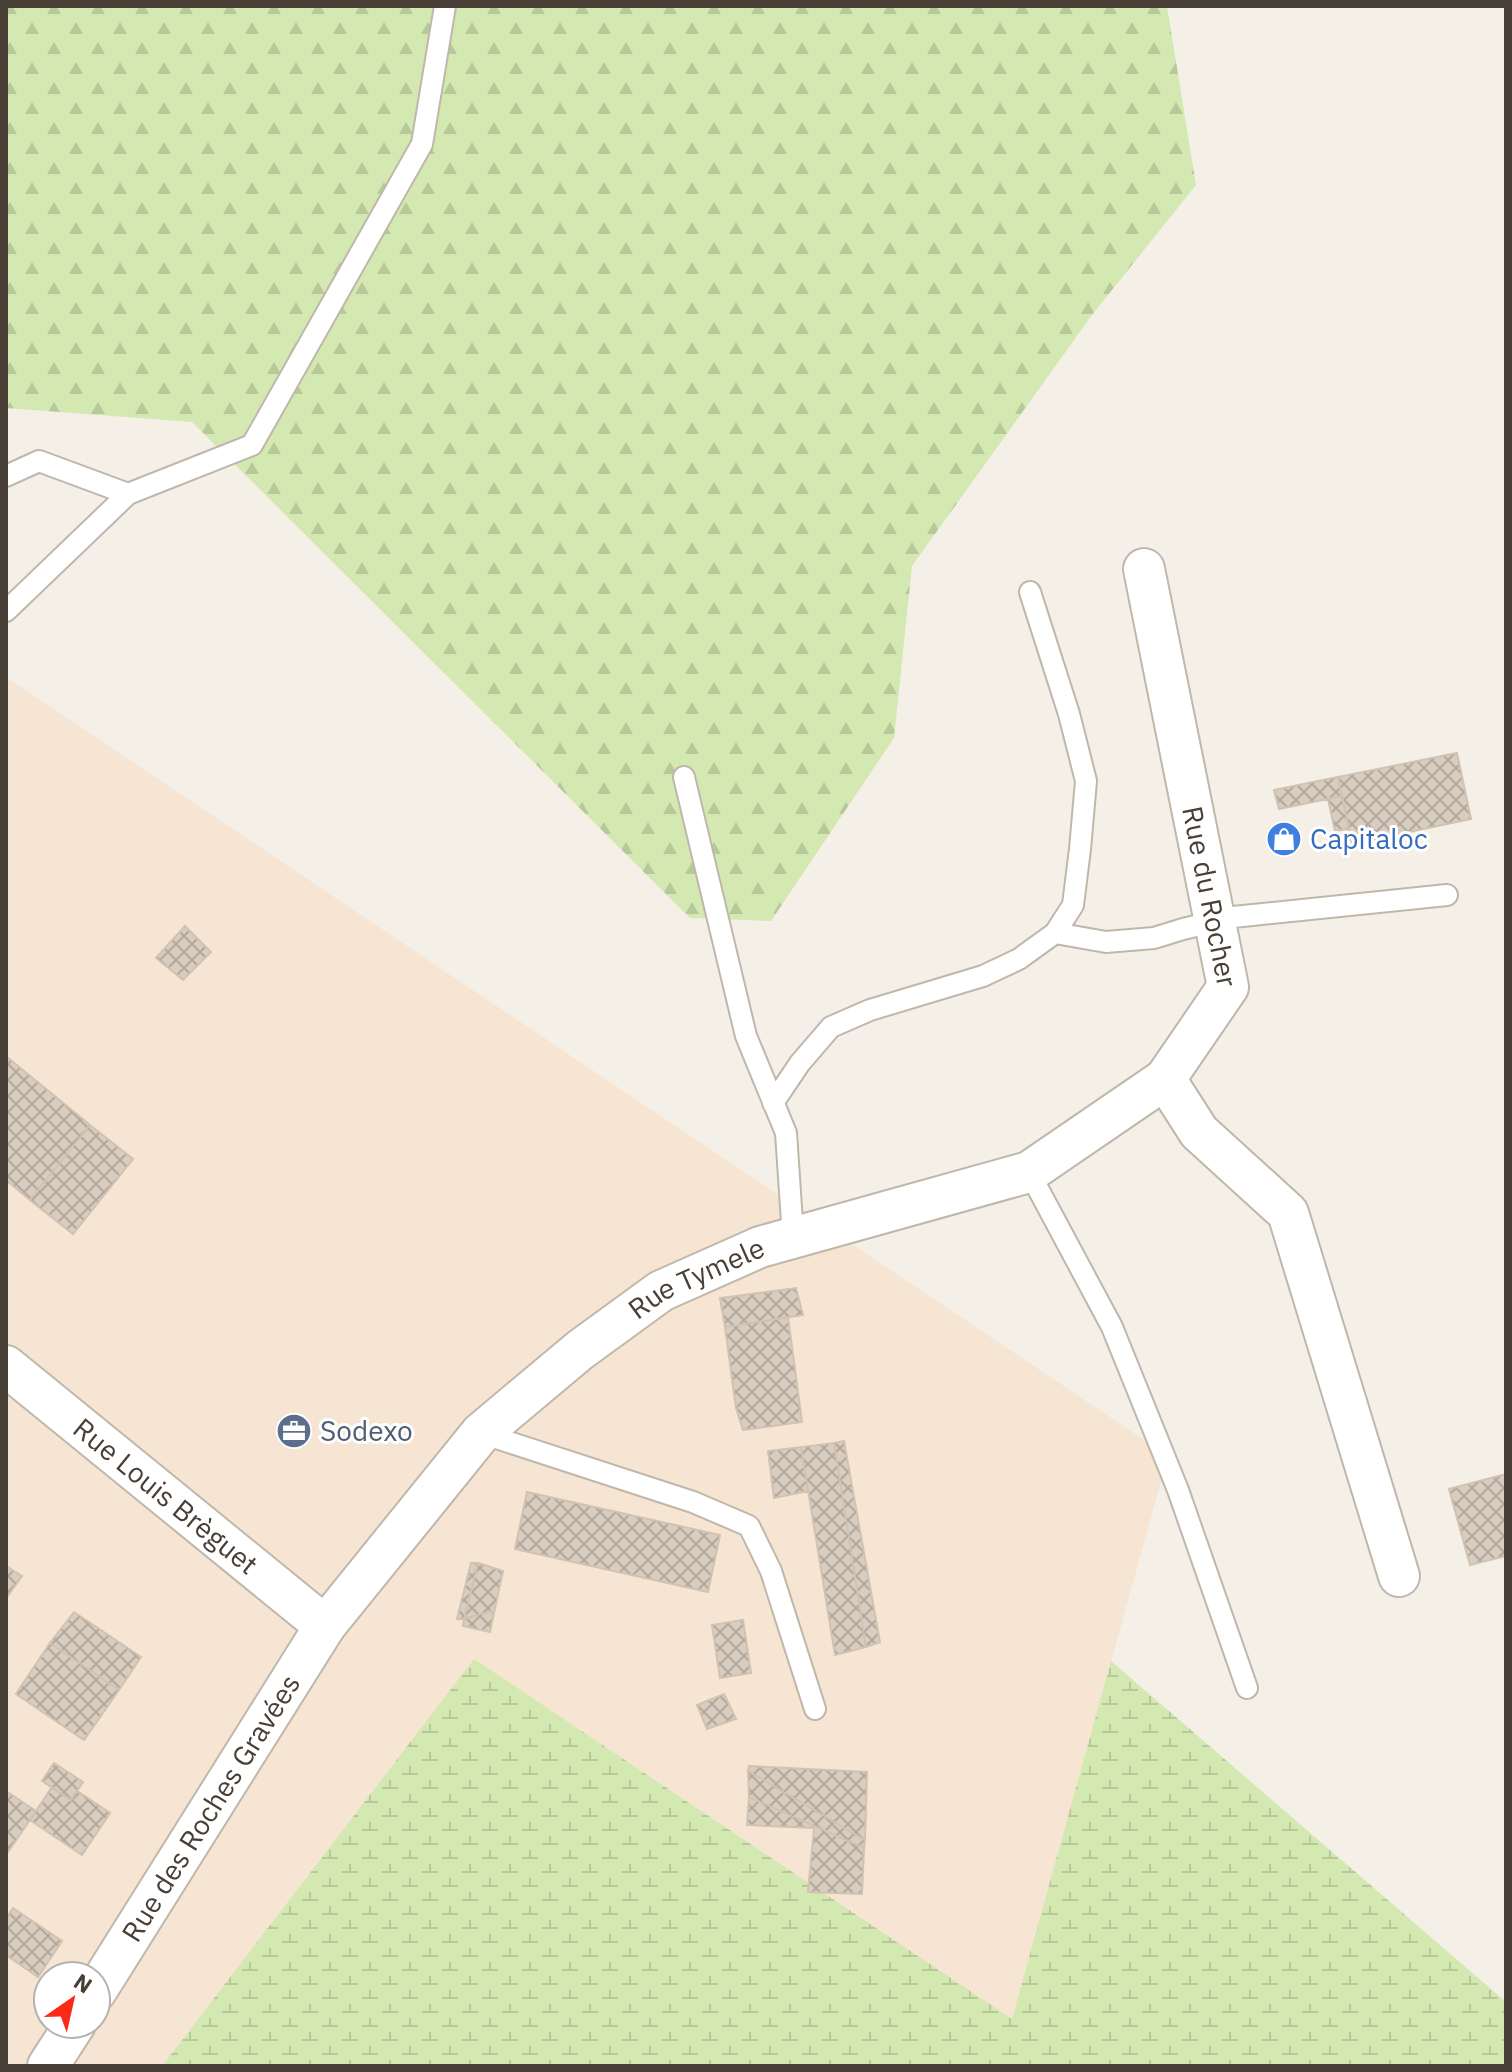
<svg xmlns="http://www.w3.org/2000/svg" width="1512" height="2072" viewBox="0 0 1512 2072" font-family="'IBM Plex Sans',sans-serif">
	<defs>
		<pattern id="forest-firs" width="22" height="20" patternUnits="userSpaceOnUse" patternTransform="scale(2)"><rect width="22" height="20" fill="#d4e9b1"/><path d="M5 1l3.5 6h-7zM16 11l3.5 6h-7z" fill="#b8c999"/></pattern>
		<pattern id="wetland-marsh" width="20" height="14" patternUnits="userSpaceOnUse" patternTransform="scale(2)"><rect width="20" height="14" fill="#d4e9b1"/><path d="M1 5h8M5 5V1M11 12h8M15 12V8" fill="none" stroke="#b8c999"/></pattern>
		<pattern id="building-cross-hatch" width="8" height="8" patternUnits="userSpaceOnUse" patternTransform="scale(2)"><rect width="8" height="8" fill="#d9cdc0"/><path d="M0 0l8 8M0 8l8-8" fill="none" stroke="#b2a89d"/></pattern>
	</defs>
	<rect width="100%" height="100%" fill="#f4f0e8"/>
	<path fill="#f6e5d3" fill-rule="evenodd" d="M6,677L1168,1456L1012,2020L474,1660L162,2066H6ZM48,1976H96V2024H48Z"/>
	<path fill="url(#forest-firs)" d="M6,6H1167L1196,185L1092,315L912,566L894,738L771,921L690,918L192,422L6,408Z"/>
	<path fill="url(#wetland-marsh)" d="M474,1659L1012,2019L1111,1661L1506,2002V2066H162Z"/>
	<path fill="url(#building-cross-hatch)" stroke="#d1c2b1" stroke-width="2" d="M1457,753L1471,819L1352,844L1338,777Z
		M1338,777L1342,796L1279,809L1274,790Z
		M1342,796L1349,829L1335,831L1328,799Z
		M185,926L211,952L183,980L156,958Z
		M7,1057L90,1125L30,1200L6,1180Z
		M90,1125L133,1159L73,1234L30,1200Z
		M796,1288L803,1315L725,1327L720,1298Z
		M788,1317L802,1422L743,1430L736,1408L725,1327Z
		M844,1441L880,1642L866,1647L834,1443Z
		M834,1443L866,1647L835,1655L801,1447Z
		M801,1447L808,1491L774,1498L768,1451Z
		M1506,1474V1556L1470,1565L1449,1489Z
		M527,1492L720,1535L708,1592L515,1549Z
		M471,1563H478L464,1619H457Z
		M478,1563L503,1571L494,1613L491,1611L464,1619Z
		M6,1566L22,1576L7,1597L6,1596Z
		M491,1611L494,1613L490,1632L463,1626L464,1619Z
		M74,1612L141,1657L119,1690L50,1643Z
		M743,1620L751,1673L720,1678L712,1625Z
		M50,1643L119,1690L84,1740L16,1694Z
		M724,1694L736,1719L707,1729L697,1705Z
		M54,1763L83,1782L71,1800L42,1781Z
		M749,1766L867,1772L865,1840L748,1771Z
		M748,1771L865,1840L864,1848L749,1797Z
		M52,1787L71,1800L77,1791L110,1813L82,1855L30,1820Z
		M6,1791L36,1811L6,1855Z
		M749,1797L864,1848L862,1894L808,1892L814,1828L747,1825Z
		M13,1908L62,1941L38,1977L6,1955V1919Z"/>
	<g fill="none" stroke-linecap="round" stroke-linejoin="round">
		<defs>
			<path id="lane" d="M6,476L39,461L128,494L252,445L422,144L445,6
				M6,611L128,494
				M684,777L746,1036L786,1133L793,1237
				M1055,933L1106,942L1154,938L1183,929L1233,917L1447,895
				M773,1103L800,1063L831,1027L870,1010L983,976L1019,959L1055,933L1073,905L1080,849L1086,781L1069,714L1030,592
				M1029,1172L1112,1327L1178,1490L1247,1688
				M481,1433L693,1502L749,1526L771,1571L815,1709"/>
			<g id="street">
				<path id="s1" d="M1144,569L1228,987L1165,1079L1199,1132L1288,1213L1399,1576"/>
				<path id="s2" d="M6,1366L325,1626"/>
				<path id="s3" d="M96,1991L325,1626L481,1433L580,1350L661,1291L760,1247L1029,1172L1165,1079"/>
				<path d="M48,2066L75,2024"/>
			</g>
		</defs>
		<use href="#lane" stroke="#c0b7ab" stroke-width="24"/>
		<use href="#street" stroke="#c0b7ab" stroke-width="44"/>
		<use href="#lane" stroke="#fff" stroke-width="20"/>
		<use href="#street" stroke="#fff" stroke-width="40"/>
	</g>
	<defs>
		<symbol id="shop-disc" viewBox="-11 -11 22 22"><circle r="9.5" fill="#3f7fe0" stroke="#fff"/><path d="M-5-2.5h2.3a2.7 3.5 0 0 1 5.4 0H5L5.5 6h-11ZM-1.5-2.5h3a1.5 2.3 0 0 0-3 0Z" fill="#fff"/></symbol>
		<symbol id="office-disc" viewBox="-11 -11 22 22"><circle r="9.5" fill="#5c6f8a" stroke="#fff"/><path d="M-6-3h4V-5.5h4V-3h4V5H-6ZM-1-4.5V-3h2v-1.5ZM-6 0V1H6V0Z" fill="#fff"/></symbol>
	</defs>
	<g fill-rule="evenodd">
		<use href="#shop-disc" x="1264" y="819" width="40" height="40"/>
		<use href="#office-disc" x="274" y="1411" width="40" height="40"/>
	</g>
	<g text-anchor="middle" stroke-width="6" stroke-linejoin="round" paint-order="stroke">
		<g font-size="28" fill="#366cbe" stroke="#fff" text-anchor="start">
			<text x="1310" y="849">Capitaloc</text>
		</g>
		<g font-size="28" fill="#484037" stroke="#fff">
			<text dy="10" stroke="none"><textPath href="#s1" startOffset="334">Rue du Rocher</textPath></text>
			<text dy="10" stroke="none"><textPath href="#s3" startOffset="946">Rue Tymele</textPath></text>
			<text dy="10" stroke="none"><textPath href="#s2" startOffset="206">Rue Louis Brèguet</textPath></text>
			<text dy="10" stroke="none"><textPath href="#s3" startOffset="216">Rue des Roches Gravées</textPath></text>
		</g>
		<g font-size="28" fill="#4e5e75" stroke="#fff" text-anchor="start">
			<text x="320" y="1441">Sodexo</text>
		</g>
	</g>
	<rect width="1512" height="2072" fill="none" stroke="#484037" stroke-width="16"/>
	<g transform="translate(72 2000) rotate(34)"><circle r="38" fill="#ffffff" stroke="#b6b3af" stroke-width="2"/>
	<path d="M0-6L14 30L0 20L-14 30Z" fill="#fb2918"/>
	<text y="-12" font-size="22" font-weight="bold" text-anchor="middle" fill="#484037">N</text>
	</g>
</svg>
